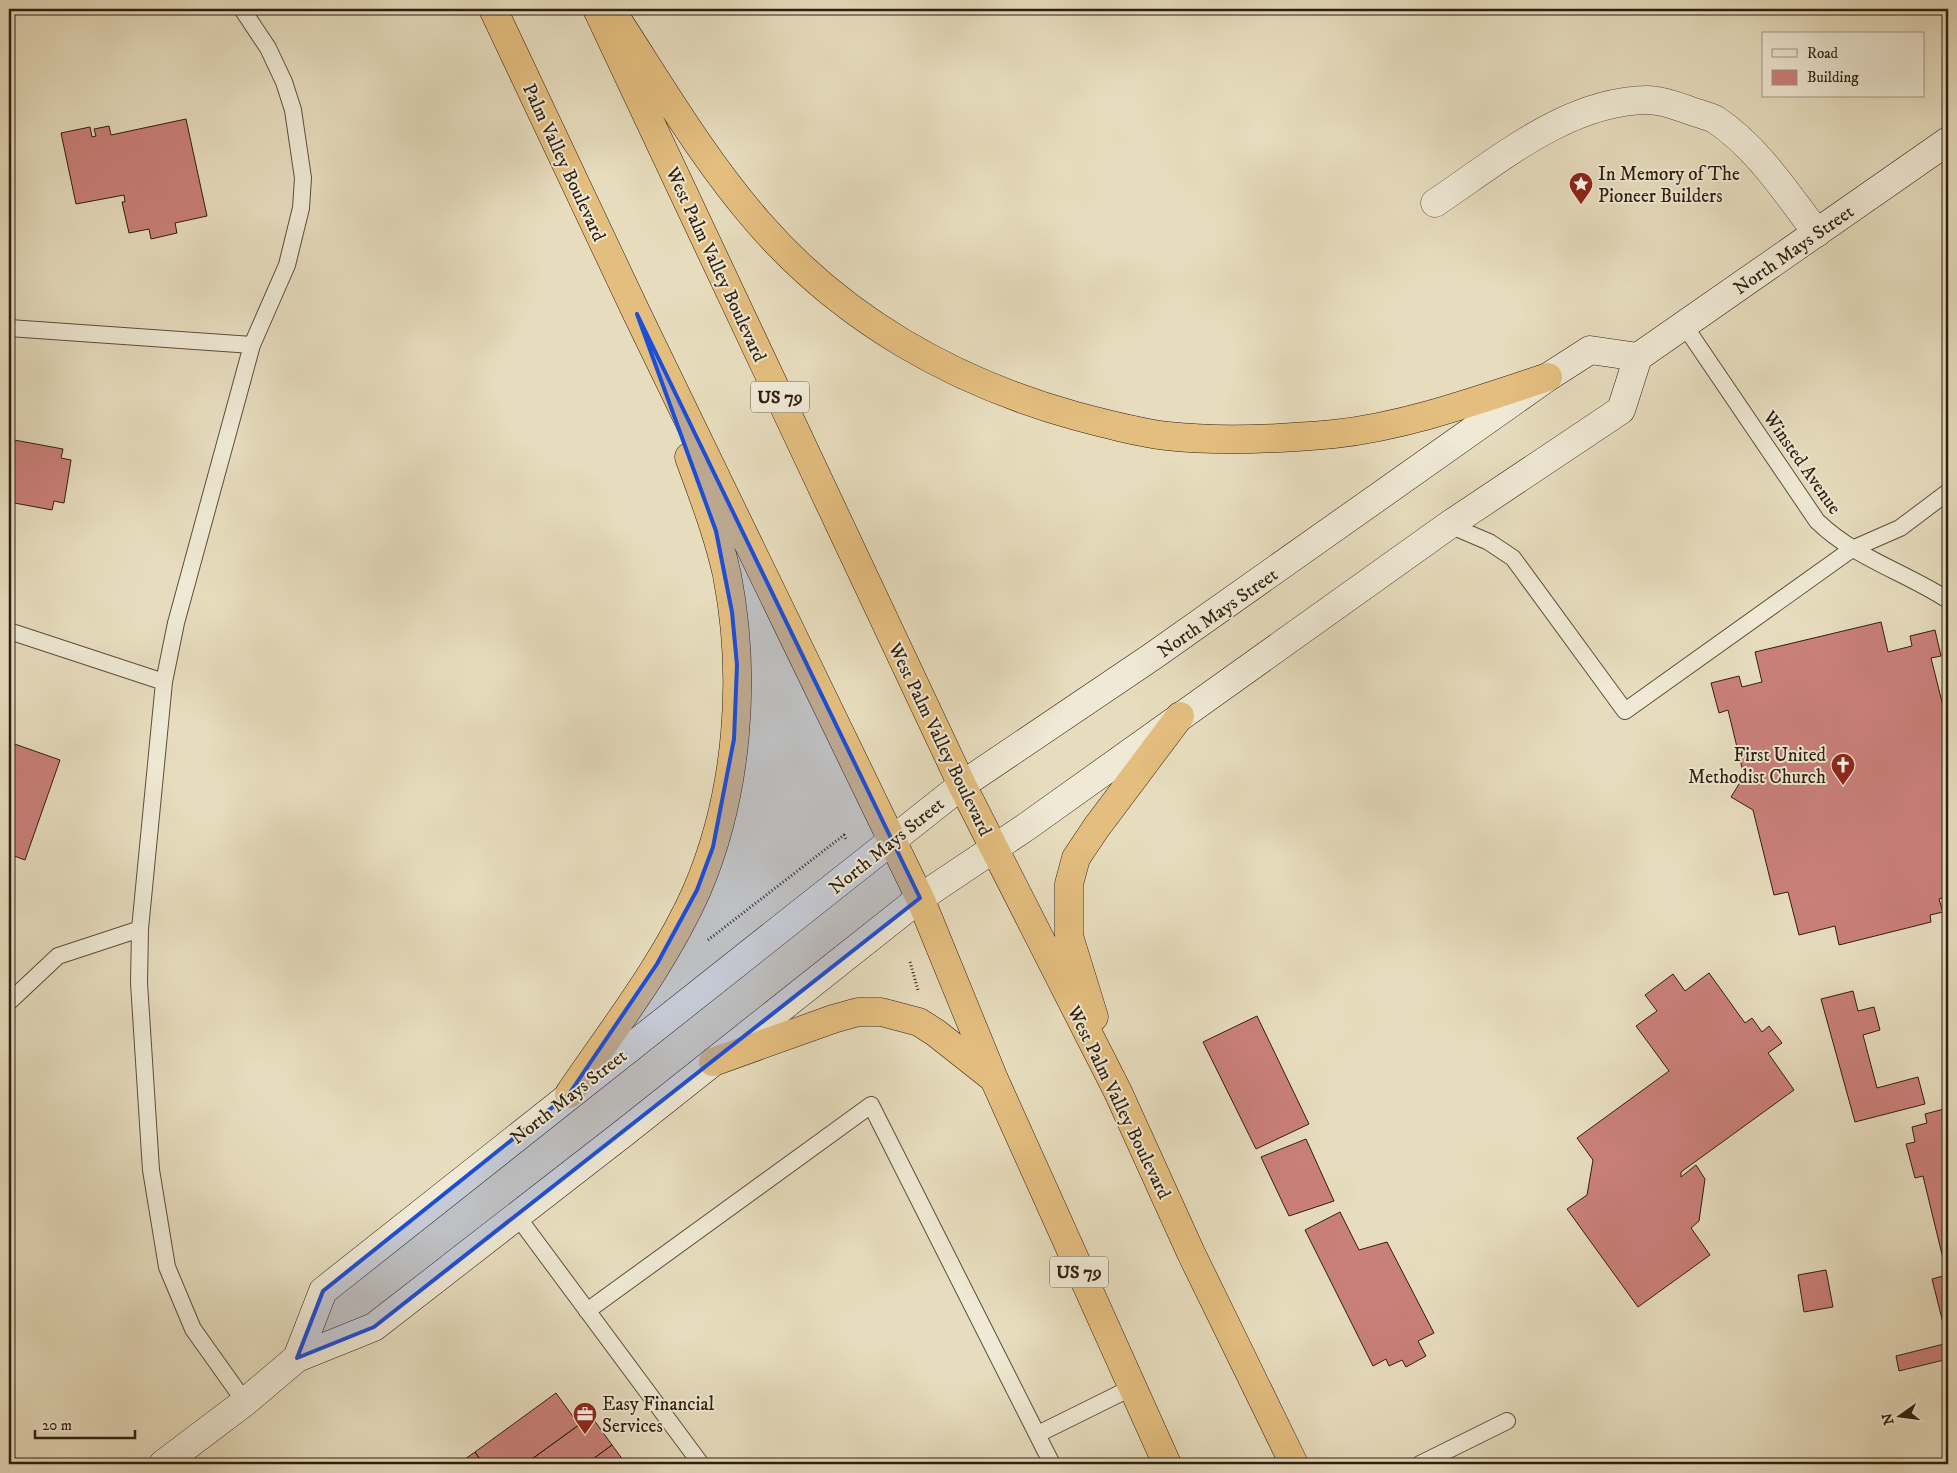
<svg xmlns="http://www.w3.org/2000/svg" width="1957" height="1473" viewBox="0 0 1957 1473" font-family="'IM FELL DW Pica',serif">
	<rect width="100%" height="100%" fill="#e7ddbe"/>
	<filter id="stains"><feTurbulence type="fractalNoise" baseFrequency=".004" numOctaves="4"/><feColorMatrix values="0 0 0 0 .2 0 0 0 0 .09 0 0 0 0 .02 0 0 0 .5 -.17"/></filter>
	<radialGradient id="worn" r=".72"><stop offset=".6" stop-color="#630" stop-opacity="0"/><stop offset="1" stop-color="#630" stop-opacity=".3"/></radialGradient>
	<path fill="#ca807a" stroke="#2f1e0f" d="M186,119L207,216L175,223L177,233L151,239L149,229L129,233L122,202H125L124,195L76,204L61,133L90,127L92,137L96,136L94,129L109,126L111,135Z
		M9,439L63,449L61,458L71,460L64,503L54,501L52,510L9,502Z
		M1881,622L1888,652L1912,646L1910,636L1935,630L1941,656L1931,658L1948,726V896L1939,899L1943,912L1930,915L1931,922L1839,945L1835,926L1799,935L1788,892L1774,895L1753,810L1731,797L1744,776L1728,710L1719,713L1711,683L1739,676L1742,687L1762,682L1755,652Z
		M9,742L60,760L25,860L9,854Z
		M1709,973L1745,1023L1752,1018L1762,1032L1769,1026L1782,1043L1768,1053L1794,1090L1681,1172V1177L1696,1165L1705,1179L1699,1221L1691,1228L1710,1255L1638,1307L1567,1209L1587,1195L1593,1160L1577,1138L1669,1071L1636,1026L1657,1011L1645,995L1673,974L1685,991Z
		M1853,991L1858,1011L1874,1007L1880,1030L1863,1035L1877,1088L1918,1077L1925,1104L1855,1122L1821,999Z
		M1257,1016L1309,1124L1256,1149L1203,1042Z
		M1948,1108V1359L1899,1371L1896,1356L1948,1343L1932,1279L1947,1275L1923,1176L1915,1178L1906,1144L1915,1142L1912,1127L1927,1123L1925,1114Z
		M1306,1139L1334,1201L1289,1216L1261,1157Z
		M1340,1212L1359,1250L1387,1242L1434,1333L1418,1341L1426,1356L1406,1367L1402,1360L1389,1366L1386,1359L1373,1366L1305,1230Z
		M1826,1270L1833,1307L1804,1312L1798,1275Z
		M556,1393L579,1425L525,1464H483L475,1452Z
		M591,1416L612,1445L586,1464H525Z
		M612,1445L626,1464H586Z
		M475,1452L483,1464H458Z"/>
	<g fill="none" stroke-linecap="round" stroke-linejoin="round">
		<defs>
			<path id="service" d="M242,9L268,48L284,82L293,110L303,178L301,208L287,265L252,345L176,623L164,682L140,929L139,983L151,1170L167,1267L193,1329L245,1402
				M1684,325L1817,521C1855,558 1905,572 1948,600
				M9,328L252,345
				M1449,525L1489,542L1513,558L1625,711L1852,549L1900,528L1948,492
				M9,631L164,682
				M9,1002L58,956L140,929
				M517,1216L701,1464
				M587,1311L871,1105L1052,1464
				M1038,1434L1131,1388
				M1420,1464L1507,1421"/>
			<path id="minor" d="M1435,203C1498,161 1567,101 1647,100C1661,100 1678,106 1691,111C1699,114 1709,116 1716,120C1758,148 1787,194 1817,233"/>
			<path id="secondary" d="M297,1358L323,1291L962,785L1153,656L1548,377L1590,350L1638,357
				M163,1464L245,1402L297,1358L374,1327L625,1132L920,898L1026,827L1449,525L1621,410L1638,357L1948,141"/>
			<path id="trunk" d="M493,9L637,314L920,898L994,1079L1167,1464
				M597,9L962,785L1118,1092L1191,1253L1294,1464
				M619,22C663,90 705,161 758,222C842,319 953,382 1076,416C1106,424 1136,432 1167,436C1222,442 1280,439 1334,434C1407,426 1478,400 1548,377
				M1094,1017L1069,936V884L1076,858L1096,828L1180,716
				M713,1062L833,1019L858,1012H881L919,1022L936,1033L993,1078
				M569,1094C613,1029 665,963 697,890C738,794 747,678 727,575C718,534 703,496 689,457"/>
		</defs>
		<use href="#service" stroke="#5d4e3b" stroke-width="18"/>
		<use href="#minor" stroke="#5d4e3b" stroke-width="29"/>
		<use href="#secondary" stroke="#2f1e0f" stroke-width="29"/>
		<use href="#trunk" stroke="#2f1e0f" stroke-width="29"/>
		<path stroke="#2f1e0f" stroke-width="3" stroke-dasharray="1 2.5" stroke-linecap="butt" d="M708,940L844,835L846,839
			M910,962L918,990"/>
		<use href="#service" stroke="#efe9d5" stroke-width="16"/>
		<use href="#minor" stroke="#efe9d5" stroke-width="28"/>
		<use href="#secondary" stroke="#efe9d5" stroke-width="28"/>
		<use href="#trunk" stroke="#e4be7f" stroke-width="28"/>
	</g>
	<path fill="#1d4ed8" fill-opacity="0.2" stroke="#1d4ed8" stroke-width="4" stroke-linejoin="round" d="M637,314L920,898L374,1327L297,1358L323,1291L569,1094L657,964L697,890L713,847L734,739L737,665L732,612L716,531Z"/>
	<defs>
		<symbol id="sight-pin" viewBox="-11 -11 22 30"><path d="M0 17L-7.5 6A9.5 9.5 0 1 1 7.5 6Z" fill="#8f2418" stroke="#efe9d5"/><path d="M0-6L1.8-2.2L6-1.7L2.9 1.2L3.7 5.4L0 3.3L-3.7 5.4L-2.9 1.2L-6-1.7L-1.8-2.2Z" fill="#fff"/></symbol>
		<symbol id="church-pin" viewBox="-11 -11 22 30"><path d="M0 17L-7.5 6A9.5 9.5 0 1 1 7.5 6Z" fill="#8f2418" stroke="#efe9d5"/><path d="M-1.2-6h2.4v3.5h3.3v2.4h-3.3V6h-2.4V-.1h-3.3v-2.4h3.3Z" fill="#fff"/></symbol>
		<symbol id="office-pin" viewBox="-11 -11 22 30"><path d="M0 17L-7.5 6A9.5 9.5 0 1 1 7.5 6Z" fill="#8f2418" stroke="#efe9d5"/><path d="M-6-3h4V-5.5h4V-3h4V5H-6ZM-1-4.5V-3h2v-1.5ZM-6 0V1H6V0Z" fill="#fff"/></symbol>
	</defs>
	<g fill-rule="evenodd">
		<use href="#sight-pin" x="1567" y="170" width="28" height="38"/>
		<use href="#church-pin" x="1829" y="751" width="28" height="38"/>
		<use href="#office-pin" x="571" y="1400" width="28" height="38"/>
	</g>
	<g text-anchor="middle" stroke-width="4" stroke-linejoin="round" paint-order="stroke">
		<g fill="#efe9d5" stroke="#695b4a" stroke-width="1">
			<rect x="751" y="381.5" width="58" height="31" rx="4"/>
			<rect x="1050" y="1256.5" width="58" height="31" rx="4"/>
		</g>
		<g font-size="18" font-weight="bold" fill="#2f1e0f">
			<text x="780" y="403">US 79</text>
			<text x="1079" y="1278">US 79</text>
		</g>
		<g font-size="19" fill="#2f1e0f" stroke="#efe9d5">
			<text transform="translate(565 162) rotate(65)" y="7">Palm Valley Boulevard</text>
			<text transform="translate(1793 249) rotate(-35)" y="7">North Mays Street</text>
			<text transform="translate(717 264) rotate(65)" y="7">West Palm Valley Boulevard</text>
			<text transform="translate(1803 462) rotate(55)" y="7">Winsted Avenue</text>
			<text transform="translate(1217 612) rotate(-35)" y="7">North Mays Street</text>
			<text transform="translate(941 739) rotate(64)" y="7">West Palm Valley Boulevard</text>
			<text transform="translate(886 845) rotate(-39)" y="7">North Mays Street</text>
			<text transform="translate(568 1096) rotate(-38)" y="7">North Mays Street</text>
			<text transform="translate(1120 1102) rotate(64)" y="7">West Palm Valley Boulevard</text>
		</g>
		<g font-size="19" fill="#2f1e0f" stroke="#efe9d5" text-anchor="start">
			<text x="1598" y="180">In Memory of The<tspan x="1598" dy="22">Pioneer Builders</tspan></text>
			<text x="1826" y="761" text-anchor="end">First United<tspan x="1826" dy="22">Methodist Church</tspan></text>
			<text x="602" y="1410">Easy Financial<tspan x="602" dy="22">Services</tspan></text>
		</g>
	</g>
	<rect width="1957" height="1473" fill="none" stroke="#e7ddbe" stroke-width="30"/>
	<rect x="10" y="10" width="1937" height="1453" fill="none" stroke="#2f1e0f" stroke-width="2.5"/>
	<rect x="15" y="15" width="1927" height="1443" fill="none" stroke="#2f1e0f"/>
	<rect x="1762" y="32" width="162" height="65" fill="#efe9d5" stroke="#a29886"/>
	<rect x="1772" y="49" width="25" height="8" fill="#efe9d5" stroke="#a29886"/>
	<text x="1807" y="58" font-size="15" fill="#2f1e0f">Road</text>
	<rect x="1772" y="70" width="25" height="15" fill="#ca807a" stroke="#a29886"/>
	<text x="1807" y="82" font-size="15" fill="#2f1e0f">Building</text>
	<g transform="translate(1900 1416) rotate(256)" stroke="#efe9d5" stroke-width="4" paint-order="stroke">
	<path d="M0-4L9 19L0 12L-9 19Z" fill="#2f1e0f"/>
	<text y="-8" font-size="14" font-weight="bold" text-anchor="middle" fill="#2f1e0f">N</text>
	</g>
	<path d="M35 1430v8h100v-8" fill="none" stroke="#2f1e0f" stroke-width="2.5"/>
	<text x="42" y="1430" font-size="15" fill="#2f1e0f" stroke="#efe9d5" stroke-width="4" paint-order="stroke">20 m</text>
	<rect width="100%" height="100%" filter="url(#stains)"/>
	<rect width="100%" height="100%" fill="url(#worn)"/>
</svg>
